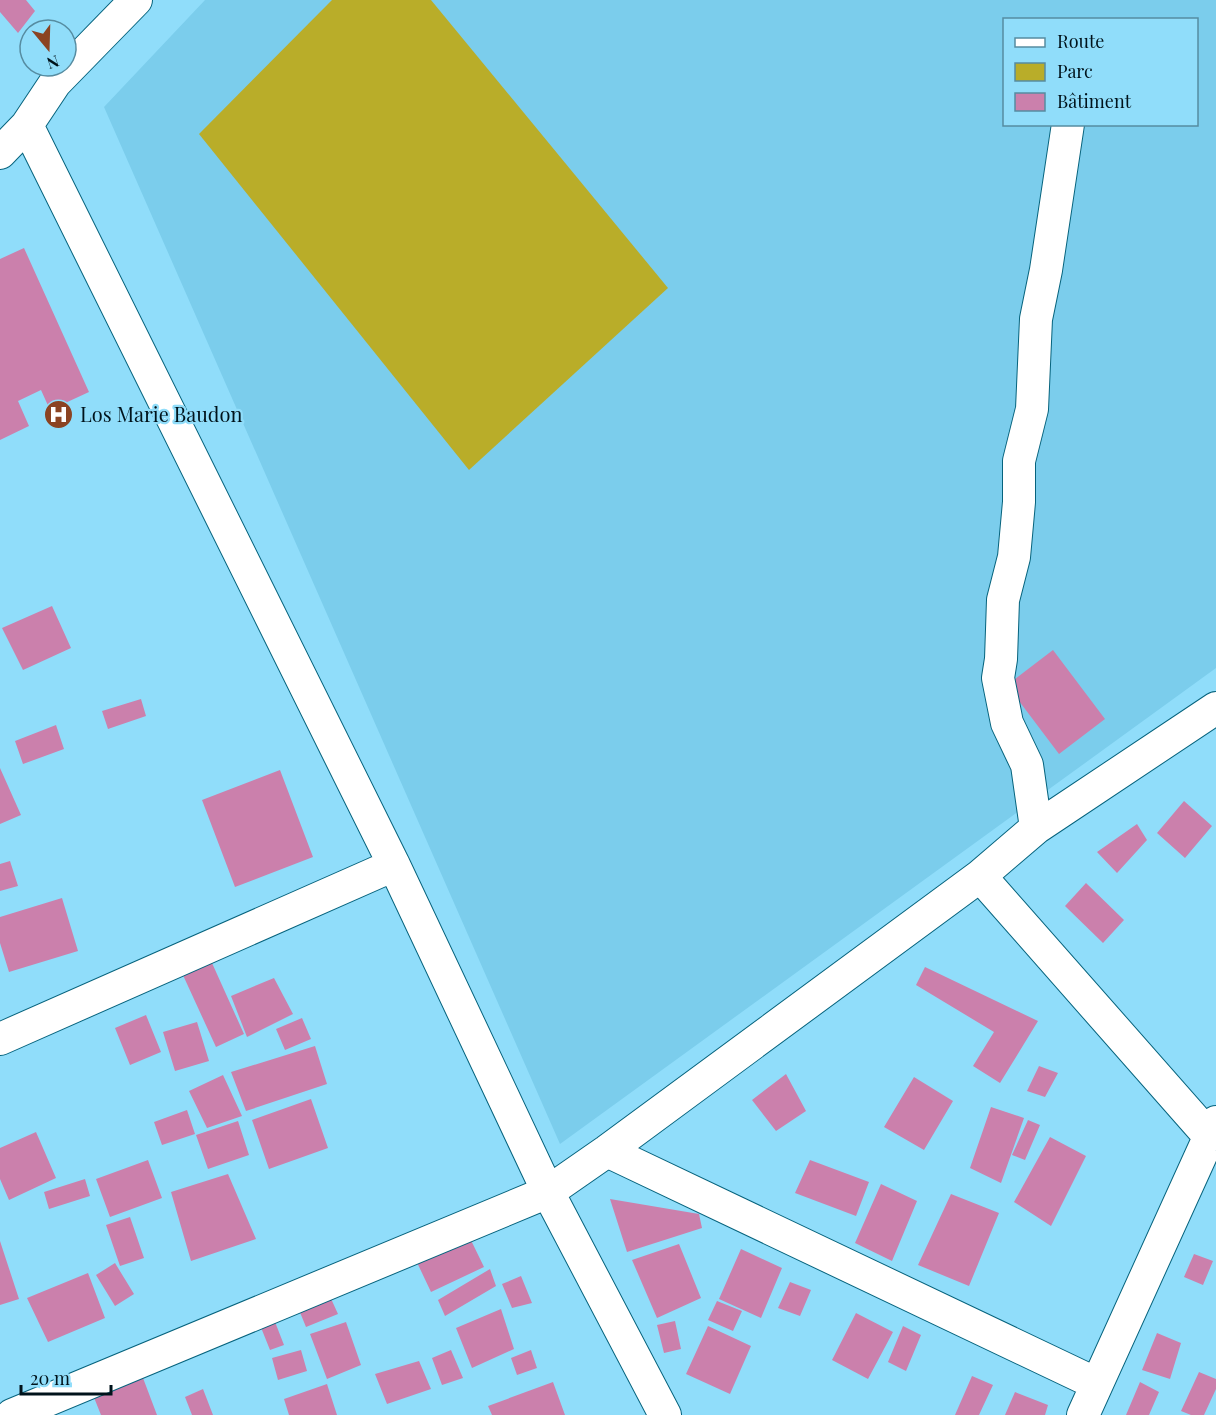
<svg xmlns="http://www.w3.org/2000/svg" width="1216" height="1415" viewBox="0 0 1216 1415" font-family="'Playfair Display',serif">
	<rect width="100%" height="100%" fill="#90ddfa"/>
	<path fill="#7bcdec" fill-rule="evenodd" d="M205,0H1216V668L560,1144L104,107ZM1004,20H1196V124H1004Z"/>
	<path fill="#b9ad29" d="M332,0H431L668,288L469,470L199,134Z"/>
	<path fill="#cb80ac" d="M0,0H26L35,11L18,33L0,12Z
		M24,248L89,392L50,410L41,390L18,401L29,426L0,440V259Z
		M52,606L71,648L23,670L2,628Z
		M1053,650L1105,719L1059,754L1007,685Z
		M141,699L146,716L108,729L102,711Z
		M56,725L64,749L23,764L15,741Z
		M0,768L21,815L0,824Z
		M280,770L313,857L235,887L202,800Z
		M1184,801L1212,826L1185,858L1157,833Z
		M1137,824L1147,840L1117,873L1097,852Z
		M10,861L18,886L0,891V864Z
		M1086,883L1124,920L1103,943L1065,906Z
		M62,898L78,951L9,972L0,943V917Z
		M212,963L244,1034L216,1047L182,973Z
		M925,967L1038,1021L1000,1083L973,1066L994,1032L916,985Z
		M274,978L293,1014L247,1037L231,996Z
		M146,1015L161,1052L130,1065L115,1028Z
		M302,1018L311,1039L285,1050L276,1029Z
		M197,1022L209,1061L175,1071L163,1032Z
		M315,1046L327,1084L246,1111L231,1072Z
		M1039,1066L1058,1073L1045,1097L1027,1091Z
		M786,1074L806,1111L776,1131L752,1100Z
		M223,1075L242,1116L207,1128L189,1091Z
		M914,1077L953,1101L924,1150L884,1127Z
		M311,1099L328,1148L269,1169L252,1120Z
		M991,1107L1024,1118L1001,1183L970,1168Z
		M187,1110L195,1134L162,1145L154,1122Z
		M1028,1120L1040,1125L1025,1160L1012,1155Z
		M238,1121L249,1155L208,1169L196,1135Z
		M36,1132L56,1178L9,1200L0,1179V1148Z
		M1050,1137L1086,1156L1051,1226L1014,1202Z
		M148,1160L162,1198L110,1217L96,1179Z
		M810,1160L869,1182L856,1216L795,1193Z
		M228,1174L256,1239L191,1261L171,1192Z
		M85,1179L90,1196L49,1209L44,1192Z
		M881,1184L917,1201L892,1261L855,1243Z
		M951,1194L999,1213L969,1286L918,1265Z
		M610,1199L699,1214L702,1228L627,1252Z
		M130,1217L144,1258L120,1266L106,1225Z
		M466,1230L484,1267L431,1292L413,1254Z
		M0,1241L19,1299L0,1305Z
		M679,1244L701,1298L657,1318L632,1260Z
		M741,1249L782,1268L761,1318L719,1299Z
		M1194,1254L1213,1261L1203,1285L1184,1277Z
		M115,1263L134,1294L115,1306L96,1275Z
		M490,1269L496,1286L445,1316L438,1300Z
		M88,1273L105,1318L48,1342L27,1298Z
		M521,1276L532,1303L512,1308L502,1284Z
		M790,1282L811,1290L800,1316L778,1308Z
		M328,1292L338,1314L306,1327L297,1305Z
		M717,1301L742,1311L733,1331L708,1320Z
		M270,1309L284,1345L270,1350L256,1315Z
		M501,1309L514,1349L472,1368L456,1328Z
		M856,1313L893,1332L868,1379L832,1360Z
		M675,1321L681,1349L664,1353L657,1325Z
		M346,1322L361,1365L327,1379L310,1334Z
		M708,1326L751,1346L730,1394L686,1374Z
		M903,1326L921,1335L906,1371L888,1362Z
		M1157,1333L1181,1343L1170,1379L1142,1370Z
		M301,1350L307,1371L278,1380L272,1358Z
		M451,1350L463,1378L442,1385L432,1358Z
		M531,1350L537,1368L517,1375L511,1358Z
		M419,1361L431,1389L387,1404L375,1374Z
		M1199,1372L1216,1379V1389L1204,1415H1191L1181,1411Z
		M972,1376L993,1385L979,1415H955Z
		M143,1378L157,1415H101L93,1395Z
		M553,1382L565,1415H492L488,1406Z
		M1140,1382L1159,1392L1149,1415H1126Z
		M327,1384L337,1415H289L284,1399Z
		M203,1389L213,1415H192L185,1397Z
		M1015,1392L1048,1405L1045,1415H1005Z"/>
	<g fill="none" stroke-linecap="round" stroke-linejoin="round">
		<defs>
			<path id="minor" d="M27,125L394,865L548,1192L665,1415
				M0,153L27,125L55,83L136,0
				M1036,828L1027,765L1007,723L998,678L1001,659L1003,600L1014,557L1019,502V461L1032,409L1036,319L1046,270L1068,124
				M980,876L1209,1136
				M0,1039L394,865
				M607,1151L1097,1384
				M12,1415L548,1192L607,1151L980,876L1036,828L1216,708
				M1083,1415L1216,1122"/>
		</defs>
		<use href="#minor" stroke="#06637d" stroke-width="34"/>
		<use href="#minor" stroke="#fff" stroke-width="32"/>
	</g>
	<defs>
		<symbol id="hospital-disc" viewBox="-11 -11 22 22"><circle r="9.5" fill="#8b4322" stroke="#90ddfa"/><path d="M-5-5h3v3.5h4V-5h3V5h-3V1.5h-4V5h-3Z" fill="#fff"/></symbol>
	</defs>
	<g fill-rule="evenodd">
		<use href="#hospital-disc" x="42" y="398" width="33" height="33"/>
	</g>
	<g text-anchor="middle" stroke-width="4.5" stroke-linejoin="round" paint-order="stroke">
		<g font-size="20" fill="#00131b" stroke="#90ddfa" text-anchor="start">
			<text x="80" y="422">Los Marie Baudon</text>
		</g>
	</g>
	<rect x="1003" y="18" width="195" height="108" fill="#90ddfa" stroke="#568ca1" stroke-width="1.5"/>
	<rect x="1015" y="38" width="30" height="9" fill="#ffffff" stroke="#568ca1" stroke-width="1.5"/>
	<text x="1057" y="48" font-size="18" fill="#00131b">Route</text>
	<rect x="1015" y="63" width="30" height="18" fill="#b9ad29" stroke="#568ca1" stroke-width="1.5"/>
	<text x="1057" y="78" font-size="18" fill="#00131b">Parc</text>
	<rect x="1015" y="93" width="30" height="18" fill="#cb80ac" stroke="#568ca1" stroke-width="1.5"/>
	<text x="1057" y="108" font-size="18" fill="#00131b">Bâtiment</text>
	<g transform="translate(48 48) rotate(161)"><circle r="28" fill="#90ddfa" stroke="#568ca1" stroke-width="1.5"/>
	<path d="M0-4.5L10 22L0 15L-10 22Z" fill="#8b4322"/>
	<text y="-9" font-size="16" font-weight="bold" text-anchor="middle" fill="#00131b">N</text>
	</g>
	<path d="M21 1385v9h90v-9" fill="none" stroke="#00131b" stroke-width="3"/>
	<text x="30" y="1385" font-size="18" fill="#00131b" stroke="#90ddfa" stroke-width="4.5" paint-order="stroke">20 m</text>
</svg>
